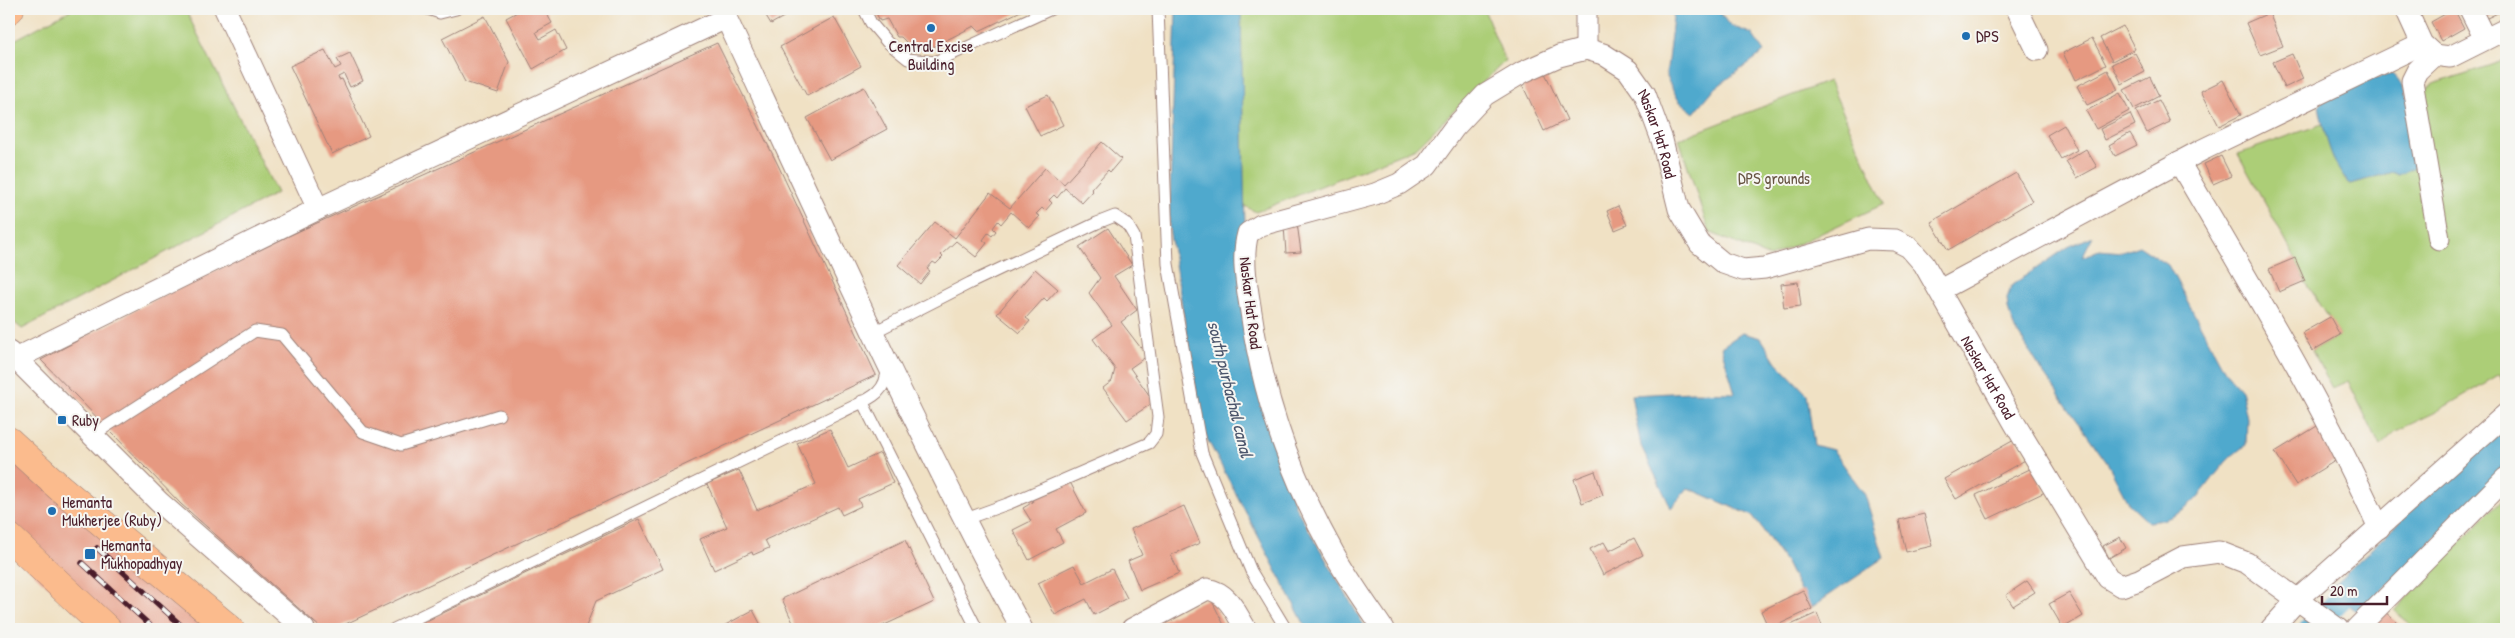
<svg xmlns="http://www.w3.org/2000/svg" width="2515" height="638" viewBox="0 0 2515 638" font-family="'Patrick Hand',sans-serif">
	<rect width="100%" height="100%" fill="#f6f6f2"/>
	<filter id="ink" filterUnits="userSpaceOnUse"><feTurbulence type="fractalNoise" baseFrequency=".02" numOctaves="2"/><feDisplacementMap in="SourceGraphic" scale="10" xChannelSelector="R" yChannelSelector="G"/><feConvolveMatrix kernelMatrix="1 2 1 2 8 2 1 2 1" color-interpolation-filters="sRGB"/></filter>
	<filter id="wash" filterUnits="userSpaceOnUse"><feTurbulence type="fractalNoise" baseFrequency=".0096" numOctaves="4" result="noise"/><feDisplacementMap in="SourceGraphic" scale="20" xChannelSelector="R" yChannelSelector="G"/><feGaussianBlur stdDeviation="1.12" result="paint"/><feColorMatrix in="noise" values="0 0 0 0 0 0 0 0 0 0 0 0 0 0 0 0 0 1.4 0 .05"/><feComposite in="paint" operator="in"/></filter>
	<g filter="url(#wash)">
		<rect width="100%" height="100%" fill="#f0e1c4"/>
		<path fill="#acce77" stroke="#7b7651" d="M72,9H185L277,193L22,329L9,318V43Z
			M1206,9H1484L1505,61L1416,148L1256,212L1204,184Z
			M2506,60V392L2505,393L2500,374L2434,413L2396,431L2380,446L2348,381L2332,388L2312,351L2340,335L2305,281L2295,258L2238,154L2322,124L2345,180L2351,184L2392,172L2398,175L2406,100L2434,84Z
			M1829,81L1884,204L1770,257L1709,232L1679,139Z
			M2506,495V629H2433L2430,627L2417,629L2394,611Z"/>
		<path fill="#50a9cd" stroke="#4d647c" d="M1176,9H1241L1247,343L1295,506L1366,629H1307L1203,431L1169,228Z
			M1674,9H1717L1729,25L1752,34L1764,52L1714,89L1694,113L1679,101L1666,77Z
			M2393,74C2410,87 2416,138 2420,160L2415,167L2398,175L2392,172L2351,184C2333,173 2322,125 2319,105L2343,85Z
			M2093,236L2082,257L2099,250L2122,252L2139,246L2168,265L2226,373L2241,390L2247,418L2246,445C2239,450 2231,456 2225,463C2201,491 2190,519 2148,522L2129,504L2108,464L2044,374L2014,327L2008,309L2007,298L2012,285L2068,247Z
			M1742,333L1761,338L1776,362L1807,394L1814,445L1833,450L1865,495L1884,558L1809,609L1786,563L1753,516L1688,488L1671,508L1641,446L1631,395L1692,392L1735,393L1721,347Z
			M2506,421V469L2359,613L2329,589Z"/>
		<g fill="none" stroke-linecap="round" stroke-linejoin="round">
			<path stroke="#50a9cd" stroke-width="22" d="M2310,629L2363,578"/>
		</g>
		<g id="blocks">
			<path fill="#e69981" d="M523,9H544L552,23L536,32L540,39L556,30L566,50L533,69L506,18Z
				M762,9H798L771,24Z
				M874,9H1025L979,31L974,26L929,49L911,47L901,37H897L887,19L880,21Z
				M2454,9L2464,28L2441,41L2431,22Z
				M2480,9H2506L2485,19Z
				M2269,13L2283,46L2260,55L2246,23Z
				M485,16L509,62L498,93L465,82L442,38Z
				M834,17L861,66L807,96L780,47Z
				M2123,26L2135,49L2112,61L2100,38Z
				M2092,38L2106,65L2076,80L2063,53Z
				M717,43L778,165L876,375L335,629H322L181,504L41,360L158,298L297,232Z
				M325,50L335,69L341,66L337,59L350,53L363,81L350,87L344,74L338,77L339,80L342,79L369,136L332,154L290,66Z
				M2135,53L2145,72L2122,84L2112,64Z
				M2292,54L2303,79L2284,88L2273,62Z
				M2108,70L2118,90L2087,105L2077,86Z
				M1545,73L1567,120L1544,131L1522,84Z
				M2150,77L2159,96L2134,109L2124,90Z
				M2223,80L2241,115L2219,126L2201,91Z
				M864,87L887,129L830,160L807,118Z
				M2120,93L2129,111L2096,129L2086,111Z
				M1048,95L1063,125L1040,136L1025,106Z
				M2159,100L2170,122L2147,133L2136,111Z
				M2130,114L2135,125L2105,140L2100,129Z
				M2064,125L2077,150L2061,159L2047,135Z
				M2130,133L2137,145L2115,156L2109,145Z
				M1102,142L1121,159L1110,172L1108,170L1091,189L1093,191L1082,203L1065,188L1057,198L1054,195L1049,200L1052,203L1045,211L1042,208L1036,214L1040,216L1029,228L1011,212L1001,224L998,221L993,228L996,231L992,236L988,233L983,240L987,243L976,257L956,241L941,255L943,257L936,264L933,262L927,269L930,271L920,284L898,265L935,222L955,238L990,193L1010,208L1045,168L1064,184Z
				M2086,149L2097,167L2077,178L2066,161Z
				M2221,156L2231,176L2213,184L2204,164Z
				M2016,173L2032,201L1948,250L1931,222Z
				M1618,206L1627,225L1615,230L1607,211Z
				M1297,223L1301,252L1286,253L1284,226Z
				M1108,228L1132,265L1114,276L1137,310L1121,322L1147,356L1130,368L1154,402L1127,420L1103,388L1112,381L1115,369L1093,339L1112,325L1089,293L1100,278L1079,247Z
				M2295,258L2305,281L2279,292L2269,269Z
				M1035,269L1058,289L1047,301L1044,298L1026,318L1030,321L1020,333L997,314Z
				M1798,282L1801,306L1784,308L1781,284Z
				M2330,317L2340,335L2312,351L2302,333Z
				M2322,423L2343,456L2296,485L2275,452Z
				M9,426L52,471L223,629H95L9,551Z
				M830,429L848,468L880,453L893,483L858,499L861,506L842,515L838,507L765,540L769,548L753,555L752,552L714,570L700,539L727,527L707,484L739,470L757,510L816,484L797,443Z
				M2016,439L2027,459L1956,499L1944,479Z
				M2034,467L2045,492L1988,519L1976,495Z
				M1595,471L1603,495L1582,503L1574,479Z
				M1070,482L1086,513L1056,529L1063,542L1029,560L1013,530L1031,521L1023,508L1033,502L1031,498L1045,490L1047,494Z
				M1184,506L1200,543L1171,555L1179,573L1140,590L1128,561L1142,555L1131,529Z
				M1924,514L1932,546L1906,552L1899,520Z
				M639,519L663,569L596,601L585,629H420L418,625Z
				M2120,537L2126,548L2109,558L2103,546Z
				M1634,538L1643,555L1603,575L1590,549L1604,542L1609,551Z
				M905,540L934,602L876,629H796L782,599Z
				M1074,565L1084,583L1112,569L1127,598L1094,615L1086,599L1055,615L1038,583Z
				M2027,581L2035,592L2013,606L2006,595Z
				M1803,590L1812,609L1769,629L1761,611Z
				M2069,593L2083,616L2063,628L2049,604Z
				M1210,597L1226,629H1144Z
				M753,610L763,629H718Z
				M2383,610L2404,629H2366Z
				M1817,613L1823,628L1782,629Z"/>
		</g>
	</g>
	<g filter="url(#ink)">
		<use href="#blocks" fill-opacity="0" stroke="#9d8078" stroke-width="1"/>
		<g fill="none" stroke-linecap="round" stroke-linejoin="round">
			<defs>
				<path id="lane" d="M428,9L440,13L456,9
					M864,9L871,23L887,42L908,59L935,62L1051,9
					M1158,9L1168,264L1202,453L1251,571L1286,629
					M872,333L970,283L1097,223L1115,216L1127,224L1134,236L1158,417L1156,434L1149,443L1010,503L963,520
					M862,401L977,629
					M93,435L255,331L282,335L363,432L401,445L499,415
					M394,629L844,411C865,400 887,396 887,368"/>
				<g id="street">
					<path d="M225,9L318,209"/>
					<path d="M722,9C819,217 913,427 1022,629"/>
					<path d="M1586,9V49"/>
					<path d="M2017,9L2037,50"/>
					<path d="M2406,9L2422,44L2434,55L2450,57L2506,29"/>
					<path d="M2470,9L2485,39"/>
					<path d="M2434,55L2417,71L2412,81L2439,239"/>
					<path d="M2179,162C2249,283 2322,401 2379,528"/>
					<path d="M1940,290L2202,150L2422,44"/>
					<path d="M9,352L159,502L304,629"/>
					<path d="M17,358L318,209L726,18"/>
					<path d="M1132,629L1207,589C1229,593 1235,612 1246,629"/>
					<path id="s1" d="M1383,629C1366,604 1348,579 1333,552C1291,477 1263,397 1251,312C1247,287 1241,258 1248,233L1261,225L1375,194L1399,184L1427,165L1454,128L1485,95L1523,72L1559,56L1586,49L1603,54L1628,70L1645,94L1662,140L1679,209L1700,244L1723,263L1743,270L1765,268L1868,239L1895,240L1909,247L1924,264L2015,424L2108,578L2121,586L2139,580L2183,557L2219,552L2247,563L2338,629"/>
					<path d="M2271,629L2298,599L2506,414"/>
					<path d="M2356,629L2506,478"/>
				</g>
				<path id="primary" d="M9,10L10,9
					M9,441L59,487L230,629
					M9,537L107,629"/>
			</defs>
			<use href="#lane" stroke="#9d8078" stroke-width="13"/>
			<use href="#street" stroke="#9d8078" stroke-width="23"/>
			<use href="#primary" stroke="#9d8078" stroke-width="29"/>
			<use href="#lane" stroke="#fff" stroke-width="11"/>
			<use href="#street" stroke="#fff" stroke-width="21"/>
			<use href="#primary" stroke="#fbbb8d" stroke-width="28"/>
			<defs>
				<path id="rail" d="M97,548L185,629
					M82,563L154,629"/>
			</defs>
			<use href="#rail" stroke="#4a1f2b" stroke-width="5.5"/>
			<use href="#rail" stroke="#f6f6f2" stroke-width="4" stroke-dasharray="11" stroke-linecap="butt"/>
		</g>
	</g>
	<g fill="#1f6fb2" stroke="#f6f6f2" stroke-width="2">
		<circle cx="931" cy="28" r="5"/>
		<circle cx="1966" cy="36" r="5"/>
		<rect x="57" y="415" width="10" height="10" rx="2.5"/>
		<circle cx="52" cy="511" r="5"/>
		<rect x="84" y="548" width="12" height="12" rx="2.5"/>
	</g>
	<g text-anchor="middle" stroke-width="4" stroke-linejoin="round" paint-order="stroke">
		<g font-size="16" fill="#4a1f2b" stroke="#f6f6f2" text-anchor="start">
			<text x="1976" y="42">DPS</text>
			<text x="931" y="52" text-anchor="middle">Central Excise<tspan x="931" dy="18">Building</tspan></text>
			<text x="72" y="426">Ruby</text>
			<text x="62" y="508">Hemanta<tspan x="62" dy="18">Mukherjee (Ruby)</tspan></text>
			<text x="101" y="551">Hemanta<tspan x="101" dy="18">Mukhopadhyay</tspan></text>
		</g>
		<g font-size="16" fill="#4a1f2b" stroke="#f6f6f2">
			<text dy="6" stroke="none"><textPath href="#s1" startOffset="941">Naskar Hat Road</textPath></text>
			<text transform="translate(1251 303) rotate(83)" y="6">Naskar Hat Road</text>
			<text dy="6" stroke="none"><textPath href="#s1" startOffset="1436">Naskar Hat Road</textPath></text>
		</g>
		<g font-size="16" fill="#675442" stroke="#f6f6f2">
			<text x="1774" y="184">DPS grounds</text>
		</g>
		<g font-size="18" font-style="italic" fill="#4c566c" stroke="#f6f6f2">
			<text transform="translate(1230 389) rotate(76)" y="6">south purbachal canal</text>
		</g>
	</g>
	<rect width="2515" height="638" fill="none" stroke="#f6f6f2" stroke-width="30"/>
	<path d="M2322 596v8h65v-8" fill="none" stroke="#4a1f2b" stroke-width="2.5"/>
	<text x="2330" y="596" font-size="15" fill="#4a1f2b" stroke="#f6f6f2" stroke-width="4" paint-order="stroke">20 m</text>
</svg>
